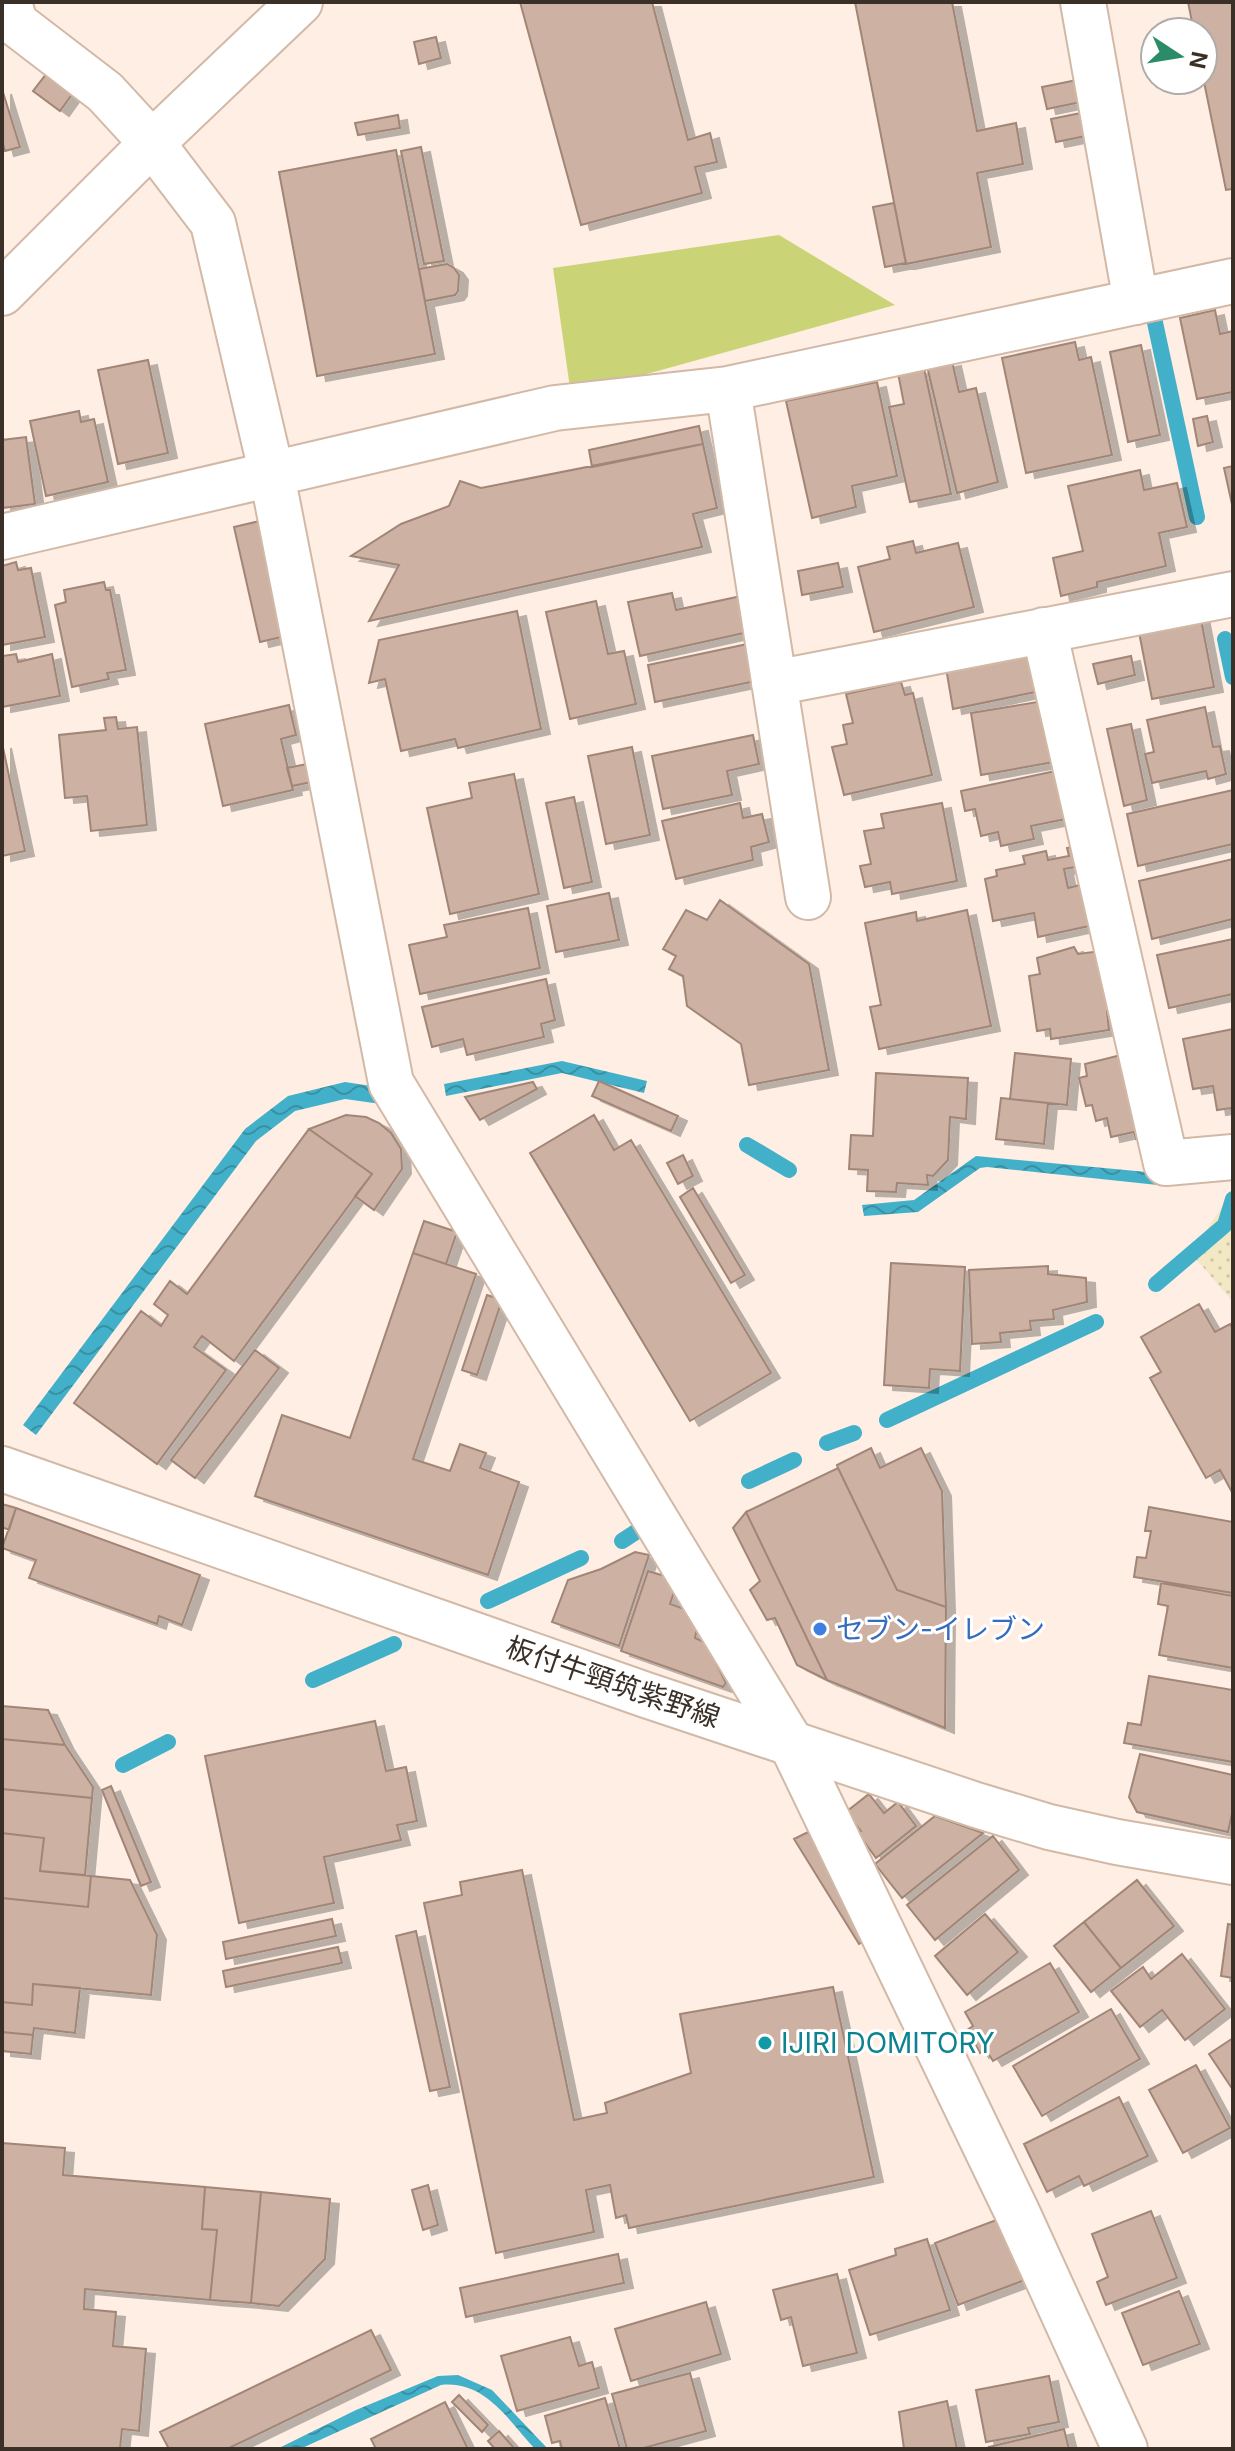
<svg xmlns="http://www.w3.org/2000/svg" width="1235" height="2451" viewBox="0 0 1235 2451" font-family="Inter,'Noto Sans JP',sans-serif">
	<defs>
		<pattern id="sand-dots" width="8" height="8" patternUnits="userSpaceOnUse" patternTransform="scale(2)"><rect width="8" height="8" fill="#f2e8c3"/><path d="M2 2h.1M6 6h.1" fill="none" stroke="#d0c7a8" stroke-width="1.8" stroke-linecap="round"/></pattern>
		<pattern id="water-waves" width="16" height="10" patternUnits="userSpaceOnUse" patternTransform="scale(2)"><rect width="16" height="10" fill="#43b0c9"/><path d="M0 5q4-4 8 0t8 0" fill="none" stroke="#3990a3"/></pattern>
		<filter id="shadow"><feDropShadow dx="9" dy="5" stdDeviation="0" flood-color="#0004"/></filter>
	</defs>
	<rect width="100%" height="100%" fill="#feeee3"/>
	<path fill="#cad476" d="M779,235L895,305L571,395L553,268Z"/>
	<path fill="url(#sand-dots)" d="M1233,1191V1302L1191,1253Z"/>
	<path fill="url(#water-waves)" d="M562,1061L647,1081L644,1093L562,1073L446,1096L444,1084Z
		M345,1082L391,1089L388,1105L345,1099L295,1111L256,1141L36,1435L23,1425L245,1129L288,1096Z
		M976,1156L1168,1174L1233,1168V1179L1167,1186L987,1167L980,1168L918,1212L864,1216L862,1205L914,1200Z
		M458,2375L492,2390L548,2449H535C508,2420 485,2380 441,2385L300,2449H277L356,2410L438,2376Z"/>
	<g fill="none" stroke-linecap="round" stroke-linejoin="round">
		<path stroke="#43b0c9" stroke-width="16" d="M1154,318L1197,517
			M1225,639L1233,677
			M747,1145L789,1170
			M1156,1284L1225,1225L1233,1199
			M887,1420L1096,1322
			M827,1443L854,1433
			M749,1481L794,1460
			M622,1541L645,1526
			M488,1601L581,1558
			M313,1680L394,1644
			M123,1765L168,1742"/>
	</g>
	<path fill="#cdb1a2" stroke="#a18678" stroke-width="2" filter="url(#shadow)" d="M520,2H652L688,140L710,133L717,162L695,167L702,193L581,225Z
		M855,2H952L977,131L1016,123L1023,164L977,173L991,247L906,264Z
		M1188,2H1233V189L1226,190L1203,77V32H1194Z
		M436,37L441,58L419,64L414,42Z
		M47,73L73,93L60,111L33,91Z
		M1087,78L1091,100L1047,109L1042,87Z
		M2,89L20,147L5,151L2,141Z
		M1091,111L1096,134L1056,142L1051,119Z
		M398,115L400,128L358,135L355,123Z
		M421,147L444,261L424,264L401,151Z
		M396,150L435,354L317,376L279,172Z
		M894,203L906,263L885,267L873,207Z
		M447,264L454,268L459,275L458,291L455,295L425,301L419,269Z
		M1215,310L1220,334L1233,331V392L1197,399L1180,318Z
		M1075,342L1079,360L1091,357L1112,455L1026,473L1002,358Z
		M1141,345L1160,435L1128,442L1110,352Z
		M148,360L168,453L118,464L98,370Z
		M952,361L959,392L976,388L998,482L957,493L927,366Z
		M924,368L951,494L910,502L889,407L904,404L898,373Z
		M877,382L897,476L852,486L856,507L812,518L786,401Z
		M79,411L81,422L94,419L108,482L46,496L30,421Z
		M1207,416L1213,442L1198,446L1193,419Z
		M699,426L703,444L592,467L589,450Z
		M26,437L35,504L2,508V440Z
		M703,444L717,508L693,514L702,547L369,621L399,565L351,556L401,524L449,506L460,481L481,488Z
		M1233,466V509L1224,468Z
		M1140,470L1144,490L1177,483L1187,527L1159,533L1166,566L1097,582V587L1061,596L1053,558L1083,551L1068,486Z
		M264,520L290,635L260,642L234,527Z
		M913,541L916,553L958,543L974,607L874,632L858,567L890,559L887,547Z
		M16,562L18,570L31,568L45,637L2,645V566Z
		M838,563L843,587L802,595L798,571Z
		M104,582L106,590H110L126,670L107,673L109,679L72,687L55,605L66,602L64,590Z
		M672,593L676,610L746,595L753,631L640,656L628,602Z
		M596,601L608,654L624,651L636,704L570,719L546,612Z
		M1199,609L1214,687L1152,699L1137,622Z
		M517,611L541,729L458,748L455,739L401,751L385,679L369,683L379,640Z
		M757,642L765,679L655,702L648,665Z
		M1048,648L1055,688L953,709L946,668Z
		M16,654L18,662L52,654L60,696L2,707V656Z
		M1131,656L1135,675L1098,684L1093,664Z
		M901,682L905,695L913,693L932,775L844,795L832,747L847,744L843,725L853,723L846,694Z
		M1043,701L1065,760L981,775L971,713Z
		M289,705L296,735L281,739L293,790L223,806L205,724Z
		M1205,707L1213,747L1220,746L1226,774L1208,779L1206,771L1152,783L1145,754L1154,752L1147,720Z
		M116,717L118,729L137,727L147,825L91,831L87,796L65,798L59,735L106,730L104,718Z
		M1131,724L1147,800L1124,806L1107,729Z
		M753,735L759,764L727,771L732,795L663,809L652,756Z
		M2,743L25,851L2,856Z
		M632,747L650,835L606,844L588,756Z
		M317,762L321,780L292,786L287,768Z
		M1065,769L1076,817L1031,826L1034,839L1001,846L998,832L981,836L975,809L965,811L961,791Z
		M514,774L539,894L450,914L427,808L472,798L469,783Z
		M1233,790V844L1138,866L1127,814Z
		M574,797L592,882L564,888L546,803Z
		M740,803L743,818L762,814L769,842L751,847L753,860L676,879L662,821Z
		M942,803L957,881L892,894L890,882L865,887L860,866L871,864L864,831L884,828L881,814Z
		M1088,844L1092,864L1064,869L1068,888L1080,885L1094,925L1038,937L1034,913L993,921L985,879L997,876L996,870L1025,864L1023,856L1046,851L1048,860L1069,856L1067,848Z
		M1233,859V919L1152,939L1139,881Z
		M609,893L619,940L556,952L547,906Z
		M720,900L809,964L829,1070L749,1085L741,1044L687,1006L683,976L669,969L676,956L663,949L686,910L707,920Z
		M528,908L540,968L420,994L409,945L447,937L444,925Z
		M967,910L991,1026L879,1049L870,1007L881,1005L865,923L916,912L917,921Z
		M1233,939V994L1169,1008L1157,955Z
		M1074,947L1078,954L1101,951L1117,1009L1107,1011L1109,1030L1051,1039L1050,1029L1037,1031L1029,976L1040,974L1037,958Z
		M546,979L555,1020L541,1024L544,1037L467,1055L463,1039L432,1047L422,1007Z
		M1233,1029V1118L1231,1108L1217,1110L1213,1086L1193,1089L1183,1039Z
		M1015,1053L1071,1059L1067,1105L1010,1099Z
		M1129,1053L1149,1136L1136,1139L1134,1132L1111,1137L1107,1118L1096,1121L1092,1105L1086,1106L1079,1078L1087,1076L1085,1064Z
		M876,1073L968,1078L966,1119L950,1117L948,1160L933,1176L927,1175L928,1185L897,1183L896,1192L867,1191L868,1170L849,1169L851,1135L873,1136Z
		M599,1081L678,1116L671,1131L592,1096Z
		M533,1082L537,1089L480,1120L465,1097Z
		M1001,1098L1048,1103L1044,1144L996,1139Z
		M346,1115L366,1117L379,1123L391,1133L401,1149L402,1169L374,1210L355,1196L372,1174L309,1129Z
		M594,1115L614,1150L631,1140L771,1373L690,1421L530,1153Z
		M309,1129L372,1174L234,1361L202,1336L194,1347L226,1370L157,1464L74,1403L141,1311L161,1326L168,1315L154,1304L170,1281L187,1294Z
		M683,1155L693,1176L678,1184L667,1163Z
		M693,1188L745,1275L731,1283L680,1197Z
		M424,1221L457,1232L446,1264L413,1253Z
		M413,1253L476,1274L413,1459L450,1471L460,1444L486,1453L480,1468L519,1482L488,1575L255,1496L282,1415L350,1438Z
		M891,1263L965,1267L960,1371L930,1369L929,1388L884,1385Z
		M1048,1266V1274L1086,1278L1087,1302L1053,1310L1054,1319L1030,1321L1031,1330L1000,1333L1001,1342L972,1344L969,1270Z
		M487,1295L502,1300L477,1375L462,1370Z
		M1199,1304L1215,1332L1230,1324L1233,1329V1494L1220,1470L1206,1478L1150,1378L1161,1372L1141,1337Z
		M255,1350L279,1368L195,1478L171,1460Z
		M871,1448L880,1468L921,1448L942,1491L946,1607L897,1590L838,1468L837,1465Z
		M838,1468L897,1590L946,1607L945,1728L827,1680L746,1512Z
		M2,1504L16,1508L9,1530L2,1527Z
		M1149,1507L1233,1522V1593L1134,1577L1137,1557L1146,1558L1151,1531H1145Z
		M16,1508L200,1575L182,1625L159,1616L157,1624L29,1578L36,1560L2,1548Z
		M746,1512L827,1680L797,1665L775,1618L767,1620L750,1590L760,1581L733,1528Z
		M635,1552L649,1555L619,1646L552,1622L568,1580L601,1569Z
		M648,1571L678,1580L670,1604L690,1611L688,1617L697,1628L695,1638L706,1643L726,1683L723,1687L621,1651Z
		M1161,1583L1233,1596V1668L1159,1655L1168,1606L1158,1604Z
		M1149,1676L1233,1690V1762L1124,1743L1128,1723L1141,1725Z
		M2,1706L48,1710L65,1745L2,1739Z
		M375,1721L386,1771L406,1767L417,1821L397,1825L401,1840L324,1857L334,1903L239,1923L205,1756Z
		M2,1739L65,1745L93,1787L92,1798L2,1789Z
		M1140,1754L1233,1775V1809L1228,1832L1137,1812L1129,1797Z
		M111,1786L151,1882L141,1886L102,1790Z
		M2,1789L92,1798L85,1875L40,1871L44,1838L2,1833Z
		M869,1794L884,1813L898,1802L916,1826L876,1858L858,1833L861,1831L846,1812Z
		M935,1816L983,1833L902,1898L875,1864Z
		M808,1832L872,1937L859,1944L794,1839Z
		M2,1833L44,1838L40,1871L91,1876L88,1907L2,1898Z
		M993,1836L1019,1870L935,1940L907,1905Z
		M522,1870L574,2120L607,2113L605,2103L691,2073L680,2014L833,1987L874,2177L629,2228L626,2215L616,2218L610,2185L586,2190L594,2232L496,2253L424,1903L462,1895L460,1882Z
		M91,1876L130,1880L157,1935L151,1995L33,1984L32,2005L2,2002V1898L88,1907Z
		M1137,1880L1174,1926L1121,1968L1084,1922Z
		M985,1914L1018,1952L967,1995L935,1956Z
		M332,1919L336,1936L226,1959L223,1942Z
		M1084,1922L1121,1968L1091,1992L1054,1946Z
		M1228,1924L1233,1925V1978L1221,1976Z
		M416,1931L450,2087L430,2091L396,1936Z
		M338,1947L342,1963L226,1987L223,1971Z
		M1182,1954L1225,2009L1185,2040L1162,2010L1140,2027L1111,1991L1143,1967L1151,1979Z
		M1050,1963L1079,2012L993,2061L986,2050L980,2053L967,2030L973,2026L965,2012Z
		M33,1984L80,1988L75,2033L34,2028L33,2035L2,2032V2002L32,2005Z
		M1111,2009L1140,2059L1042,2116L1013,2066Z
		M2,2032L33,2035L31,2054L2,2051Z
		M1233,2038V2090L1209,2054Z
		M1196,2065L1230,2128L1183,2153L1149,2090Z
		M1119,2097L1148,2156L1084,2186L1079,2176L1047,2192L1024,2144Z
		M2,2143L65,2148L63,2175L205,2187L202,2229L217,2230L210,2300L85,2289L84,2309L116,2312L113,2346L146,2349L139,2431L122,2429L120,2449H2Z
		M428,2185L438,2225L423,2230L412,2190Z
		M205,2187L261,2192L251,2303L210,2300L217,2230L202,2229Z
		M261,2192L330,2199L325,2259L279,2306L251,2303Z
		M1151,2211L1177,2278L1106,2305L1097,2282L1108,2277L1092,2234Z
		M1007,2216L1041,2274L958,2305L935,2243Z
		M927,2239L950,2310L870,2335L849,2270L896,2255L895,2249Z
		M618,2254L624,2283L466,2317L460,2288Z
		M837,2274L857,2353L803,2366L791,2317L781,2320L773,2290Z
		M1179,2291L1200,2344L1143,2365L1122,2313Z
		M706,2302L721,2354L631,2381L615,2329Z
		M371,2330L391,2370L227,2449H169L160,2432Z
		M570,2337L579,2366L592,2362L599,2388L517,2411L501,2356Z
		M690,2373L706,2431L640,2449H627L612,2394Z
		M1049,2376L1059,2422L1028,2428L1030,2434L986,2442L976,2390Z
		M459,2395L488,2425L482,2432L452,2402Z
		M605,2398L620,2449H562L560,2441L552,2443L545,2416Z
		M947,2401L957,2449H904L899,2412Z
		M445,2402L468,2449H376L371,2439Z
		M1064,2429L1069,2449H990L989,2447Z
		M499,2431L515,2449H495L488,2441Z"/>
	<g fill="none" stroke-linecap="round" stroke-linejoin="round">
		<defs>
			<path id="street" d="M9,2L15,23L105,92L152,143L213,223L272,475L391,1083L790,1741L1017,2212L1125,2449
				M1083,2L1136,302
				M728,389L808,897
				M2,537L555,408L728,389L1233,281
				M1044,630L1166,1163L1233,1157
				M774,683L1233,594"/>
			<path id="secondary" d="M2,293L152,143L300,2
				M2,1469L646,1695L976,1805L1049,1827L1117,1842L1233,1862"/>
		</defs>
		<use href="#street" stroke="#d2b9a7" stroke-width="48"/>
		<use href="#secondary" stroke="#d2b9a7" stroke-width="48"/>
		<use href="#street" stroke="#fff" stroke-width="44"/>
		<use href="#secondary" stroke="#fff" stroke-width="44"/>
	</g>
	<circle fill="#3f7fe0" stroke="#fff" stroke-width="3" cx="820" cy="1629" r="8"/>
	<circle fill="#0f9aa8" stroke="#fff" stroke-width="3" cx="765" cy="2043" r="8"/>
	<g text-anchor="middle" stroke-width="6" stroke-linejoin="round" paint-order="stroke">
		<g font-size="28" fill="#366cbe" stroke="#fff" text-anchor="start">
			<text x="836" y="1639">セブン-イレブン</text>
		</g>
		<g font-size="28" fill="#3a3028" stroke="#fff">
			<text transform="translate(613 1682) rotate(19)" y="10">板付牛頸筑紫野線</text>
		</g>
		<g font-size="28" fill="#0d838f" stroke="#fff" text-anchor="start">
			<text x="781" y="2053">IJIRI DOMITORY</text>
		</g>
	</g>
	<rect width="1235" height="2451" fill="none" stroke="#3a3028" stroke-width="8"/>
	<g transform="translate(1179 56) rotate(102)"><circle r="38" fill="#ffffff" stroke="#b0aca9" stroke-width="2"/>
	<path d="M0-6L14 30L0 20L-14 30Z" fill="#2b8d67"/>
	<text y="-12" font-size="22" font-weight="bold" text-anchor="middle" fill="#3a3028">N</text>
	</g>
</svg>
